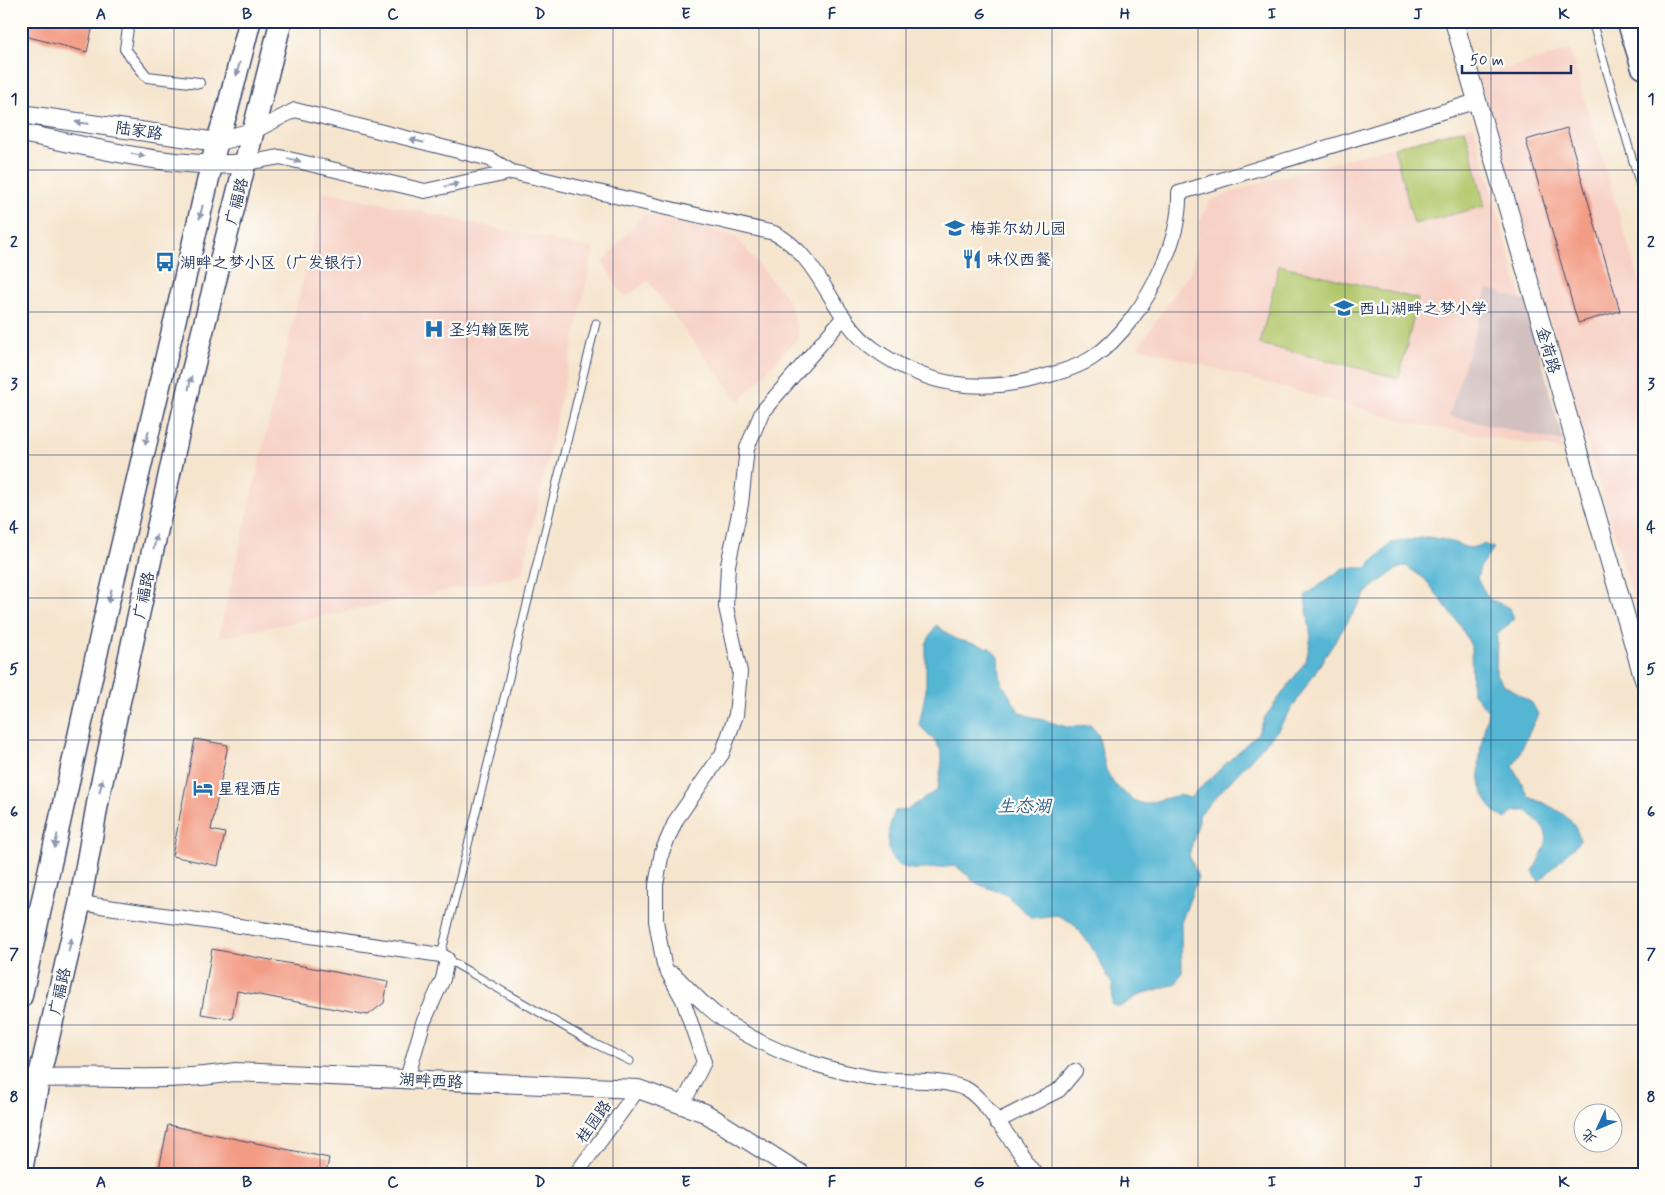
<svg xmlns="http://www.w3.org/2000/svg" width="1665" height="1195" viewBox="0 0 1665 1195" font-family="Mynerve,'LXGW WenKai TC',sans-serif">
	<rect width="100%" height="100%" fill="#fdfcf7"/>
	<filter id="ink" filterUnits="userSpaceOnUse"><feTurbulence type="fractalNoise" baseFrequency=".02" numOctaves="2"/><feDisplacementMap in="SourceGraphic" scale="10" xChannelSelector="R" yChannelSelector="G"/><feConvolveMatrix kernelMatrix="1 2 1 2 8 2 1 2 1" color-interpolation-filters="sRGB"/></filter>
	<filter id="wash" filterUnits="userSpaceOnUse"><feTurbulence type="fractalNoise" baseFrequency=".0096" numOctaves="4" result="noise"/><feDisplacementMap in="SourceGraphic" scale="20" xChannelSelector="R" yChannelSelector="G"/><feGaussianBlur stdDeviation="1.12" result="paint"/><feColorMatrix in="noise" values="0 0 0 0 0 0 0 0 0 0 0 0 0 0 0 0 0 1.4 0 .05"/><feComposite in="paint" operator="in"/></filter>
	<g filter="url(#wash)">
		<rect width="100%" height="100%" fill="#f6e5ce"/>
		<path fill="#f7d1c6" d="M1570,50L1644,298V633L1478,77Z
			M1473,125L1563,450L1411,423L1138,347L1192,269L1200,221L1209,201L1262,182Z
			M324,191L594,249L522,575L218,638Z
			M643,214L735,236L788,300L799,336L739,402L648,281L624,298L603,262Z"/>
		<path fill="#d2bfbf" d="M1488,289L1526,301L1563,442L1449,416Z"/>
		<path fill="#b2c76b" stroke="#667b64" d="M1465,129L1485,206L1414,224L1394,147Z
			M1279,265L1418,299L1399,378L1260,344Z"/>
		<path fill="#55b6d4" stroke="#387299" d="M1427,537C1434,538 1441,539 1448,541C1465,545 1465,552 1483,544L1494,548L1480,567L1477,579L1489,599L1510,608L1514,619L1497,635L1496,674L1503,684L1532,703L1538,714L1513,767L1529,797C1551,806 1576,816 1580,841L1539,882L1533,872C1548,839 1556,838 1527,811H1514L1506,819C1466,799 1481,746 1488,711L1472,692L1471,646L1460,625L1425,579L1406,566L1395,570L1367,592L1277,731L1199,815V821L1189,855L1198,877L1181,923L1182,973L1176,984L1141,994L1120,1007L1112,1005L1113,986L1091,946L1073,923L1057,915L1032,918L1005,894L978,884L956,866C932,867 894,879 889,849C887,832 889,827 895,811L907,810L937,790C944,751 948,753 919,725L926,690V644L936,625L955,639L990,648L998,657L1001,682L1020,713L1067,727L1090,725L1098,734L1106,770L1114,784L1133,800L1144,804L1179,795L1190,798L1258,733L1265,717L1306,661L1311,637L1305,596L1343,568H1366L1391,543Z"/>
		<g id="blocks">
			<path fill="#f39c85" d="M21,21H94L87,52L21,35Z
				M1567,128L1620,311L1578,323L1526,140Z
				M195,739L228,745L211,830L225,833L218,866L172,856Z
				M212,949L388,982L384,1003L368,1015L237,991L232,1019L201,1014Z
				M168,1125L329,1158L326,1174H158Z"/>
		</g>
	</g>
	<g filter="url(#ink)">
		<use href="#blocks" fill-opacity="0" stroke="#3c4a6f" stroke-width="1"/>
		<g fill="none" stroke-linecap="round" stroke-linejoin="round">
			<defs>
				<path id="service" d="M1592,21L1644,199
					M441,955L596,323
					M447,959L589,1041L630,1061"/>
				<path id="pedestrian" d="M129,21L125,49L147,77L199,83"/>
				<path id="minor" d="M255,131L295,110L490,159L512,172L774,233C821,256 831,319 874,349C927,387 980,394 1042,377C1058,373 1078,367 1092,358C1120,340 1148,300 1161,269C1172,245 1180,220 1179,193L1477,101
					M246,163L280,157L425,191L512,172
					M80,903L441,955L447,959L443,979L423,1023L407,1079
					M674,974C692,992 711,1013 734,1027C773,1052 822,1069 868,1077C897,1083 939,1077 966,1089C986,1099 1019,1154 1036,1174
					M683,1104L704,1062L683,1000L664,965L656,921V885L662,852L676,820L722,754L736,715L740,672L726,607L728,565L741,504L747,448L762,412L843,318
					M996,1122L1059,1090L1075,1071
					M576,1174L638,1089"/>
				<path id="tertiary" d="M1454,21L1644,680
					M21,114L217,142L255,131
					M21,133C90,146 177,171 246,163
					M21,1079C92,1074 164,1084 234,1072L638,1089L705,1113L801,1174"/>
				<path id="primary" d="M21,997L104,621L217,142L227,111L250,21
					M21,1173L39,1078L80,903L99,795L189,385L281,21"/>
				<path id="motorway" d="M1630,21L1644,66"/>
			</defs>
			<use href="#service" stroke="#3c4a6f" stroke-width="9"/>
			<use href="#pedestrian" stroke="#3c4a6f" stroke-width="12"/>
			<use href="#minor" stroke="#3c4a6f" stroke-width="16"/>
			<use href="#tertiary" stroke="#3c4a6f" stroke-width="20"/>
			<use href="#primary" stroke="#3c4a6f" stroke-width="24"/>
			<use href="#motorway" stroke="#3c4a6f" stroke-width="28"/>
			<use href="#service" stroke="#fff" stroke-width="7"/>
			<use href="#pedestrian" stroke="#fff" stroke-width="10"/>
			<use href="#minor" stroke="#fff" stroke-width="14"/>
			<use href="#tertiary" stroke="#fff" stroke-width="18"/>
			<use href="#primary" stroke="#fff" stroke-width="21"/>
			<use href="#motorway" stroke="#fff" stroke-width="25"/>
		</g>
		<defs><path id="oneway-solid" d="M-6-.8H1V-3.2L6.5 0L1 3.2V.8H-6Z" transform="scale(1.25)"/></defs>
		<g fill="#8d97ae">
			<use href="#oneway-solid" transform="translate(238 69) rotate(104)"/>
			<use href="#oneway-solid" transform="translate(82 123) rotate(-172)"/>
			<use href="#oneway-solid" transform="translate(417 141) rotate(-166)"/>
			<use href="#oneway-solid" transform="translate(138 155) rotate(11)"/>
			<use href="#oneway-solid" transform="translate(294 160) rotate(13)"/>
			<use href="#oneway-solid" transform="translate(452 185) rotate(-12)"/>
			<use href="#oneway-solid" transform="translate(201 212) rotate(104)"/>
			<use href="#oneway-solid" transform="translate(190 383) rotate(-77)"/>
			<use href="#oneway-solid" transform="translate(147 438) rotate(103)"/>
			<use href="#oneway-solid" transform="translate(155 542) rotate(-78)"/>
			<use href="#oneway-solid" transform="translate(110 596) rotate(103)"/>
			<use href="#oneway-solid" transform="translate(101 786) rotate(-77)"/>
			<use href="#oneway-solid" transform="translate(56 841) rotate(102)"/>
			<use href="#oneway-solid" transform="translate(70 945) rotate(-77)"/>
		</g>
	</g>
	<path fill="none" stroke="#1b2f5e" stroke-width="1" stroke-opacity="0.55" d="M174,21V1174M320,21V1174M467,21V1174M613,21V1174M759,21V1174M906,21V1174M1052,21V1174M1198,21V1174M1345,21V1174M1491,21V1174M21,170H1644M21,312H1644M21,455H1644M21,598H1644M21,740H1644M21,882H1644M21,1025H1644"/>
	<defs>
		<symbol id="school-bare" viewBox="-9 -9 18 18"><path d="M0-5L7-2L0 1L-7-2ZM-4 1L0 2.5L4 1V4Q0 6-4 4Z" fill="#1f6fb2" stroke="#fdfcf7" stroke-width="2.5" paint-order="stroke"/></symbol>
		<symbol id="restaurant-bare" viewBox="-9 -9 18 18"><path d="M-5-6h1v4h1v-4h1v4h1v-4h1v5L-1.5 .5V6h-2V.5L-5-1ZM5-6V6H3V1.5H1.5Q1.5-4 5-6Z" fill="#1f6fb2" stroke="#fdfcf7" stroke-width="2.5" paint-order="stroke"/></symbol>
		<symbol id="bus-bare" viewBox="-9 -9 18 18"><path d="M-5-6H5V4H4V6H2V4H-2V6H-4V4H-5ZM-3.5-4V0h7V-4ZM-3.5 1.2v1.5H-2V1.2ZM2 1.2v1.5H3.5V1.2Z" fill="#1f6fb2" stroke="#fdfcf7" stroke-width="2.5" paint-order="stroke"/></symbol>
		<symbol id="hospital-bare" viewBox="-9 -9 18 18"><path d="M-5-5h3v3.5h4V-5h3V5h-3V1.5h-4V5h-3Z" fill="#1f6fb2" stroke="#fdfcf7" stroke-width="2.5" paint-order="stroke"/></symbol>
		<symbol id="hotel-bare" viewBox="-9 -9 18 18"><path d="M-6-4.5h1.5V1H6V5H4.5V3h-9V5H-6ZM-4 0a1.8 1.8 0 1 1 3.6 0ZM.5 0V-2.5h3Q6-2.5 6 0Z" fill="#1f6fb2" stroke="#fdfcf7" stroke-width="2.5" paint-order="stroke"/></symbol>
	</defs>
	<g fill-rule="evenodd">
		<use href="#school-bare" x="941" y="214" width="28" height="28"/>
		<use href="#restaurant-bare" x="958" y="245" width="28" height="28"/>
		<use href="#bus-bare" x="151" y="248" width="28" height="28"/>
		<use href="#school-bare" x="1330" y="294" width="28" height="28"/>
		<use href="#hospital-bare" x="420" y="315" width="28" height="28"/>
		<use href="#hotel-bare" x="189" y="774" width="28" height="28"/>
	</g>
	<g text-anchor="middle" stroke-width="4.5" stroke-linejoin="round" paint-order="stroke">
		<g font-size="16" fill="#1b2f5e" stroke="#fdfcf7">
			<text transform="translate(139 130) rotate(8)" y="6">陆家路</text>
			<text transform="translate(236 201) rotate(-75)" y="6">广福路</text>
			<text transform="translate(1549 350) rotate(74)" y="6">金荷路</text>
			<text transform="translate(143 595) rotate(-78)" y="6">广福路</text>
			<text transform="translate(59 991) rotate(-77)" y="6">广福路</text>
			<text transform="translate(431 1080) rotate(3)" y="6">湖畔西路</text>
			<text transform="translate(593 1121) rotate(-54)" y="6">桂园路</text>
		</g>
		<g font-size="16" fill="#1b2f5e" stroke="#fdfcf7" text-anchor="start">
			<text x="970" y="234">梅菲尔幼儿园</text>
			<text x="987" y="265">味仪西餐</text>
			<text x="180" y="268">湖畔之梦小区（广发银行）</text>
			<text x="1359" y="314">西山湖畔之梦小学</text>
			<text x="449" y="335">圣约翰医院</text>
			<text x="218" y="794">星程酒店</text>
		</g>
		<g font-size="18" font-style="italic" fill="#2f5e87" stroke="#fdfcf7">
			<text x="1024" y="812">生态湖</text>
		</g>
	</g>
	<rect width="1665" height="1195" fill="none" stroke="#fdfcf7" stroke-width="55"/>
	<g transform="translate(1598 1128) rotate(226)"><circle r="24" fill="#fdfcf7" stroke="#a3aaba"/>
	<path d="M0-4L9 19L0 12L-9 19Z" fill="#1f6fb2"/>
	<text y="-8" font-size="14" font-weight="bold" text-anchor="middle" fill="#1b2f5e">北</text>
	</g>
	<path d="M1462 65v8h109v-8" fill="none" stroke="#1b2f5e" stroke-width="2.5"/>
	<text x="1470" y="65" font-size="15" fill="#1b2f5e" stroke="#fdfcf7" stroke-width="4" paint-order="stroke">50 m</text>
	<rect x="28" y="28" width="1610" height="1140" fill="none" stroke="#1b2f5e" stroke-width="2"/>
	<g font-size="16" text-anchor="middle" font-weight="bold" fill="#1b2f5e">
		<text x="101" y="19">A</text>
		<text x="247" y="19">B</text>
		<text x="393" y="19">C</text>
		<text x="540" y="19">D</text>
		<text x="686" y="19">E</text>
		<text x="832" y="19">F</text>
		<text x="979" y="19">G</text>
		<text x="1125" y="19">H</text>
		<text x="1272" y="19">I</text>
		<text x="1418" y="19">J</text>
		<text x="1564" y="19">K</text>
		<text x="14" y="104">1</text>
		<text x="1651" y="104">1</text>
		<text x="14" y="247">2</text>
		<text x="1651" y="247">2</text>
		<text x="14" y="389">3</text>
		<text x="1651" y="389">3</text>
		<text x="14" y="532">4</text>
		<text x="1651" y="532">4</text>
		<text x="14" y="674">5</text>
		<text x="1651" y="674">5</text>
		<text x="14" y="817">6</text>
		<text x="1651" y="817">6</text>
		<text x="14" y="959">7</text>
		<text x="1651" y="959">7</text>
		<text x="14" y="1102">8</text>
		<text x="1651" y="1102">8</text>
		<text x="101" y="1187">A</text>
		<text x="247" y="1187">B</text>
		<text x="393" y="1187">C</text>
		<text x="540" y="1187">D</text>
		<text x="686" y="1187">E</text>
		<text x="832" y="1187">F</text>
		<text x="979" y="1187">G</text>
		<text x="1125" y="1187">H</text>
		<text x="1272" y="1187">I</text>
		<text x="1418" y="1187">J</text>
		<text x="1564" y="1187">K</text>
	</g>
</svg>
